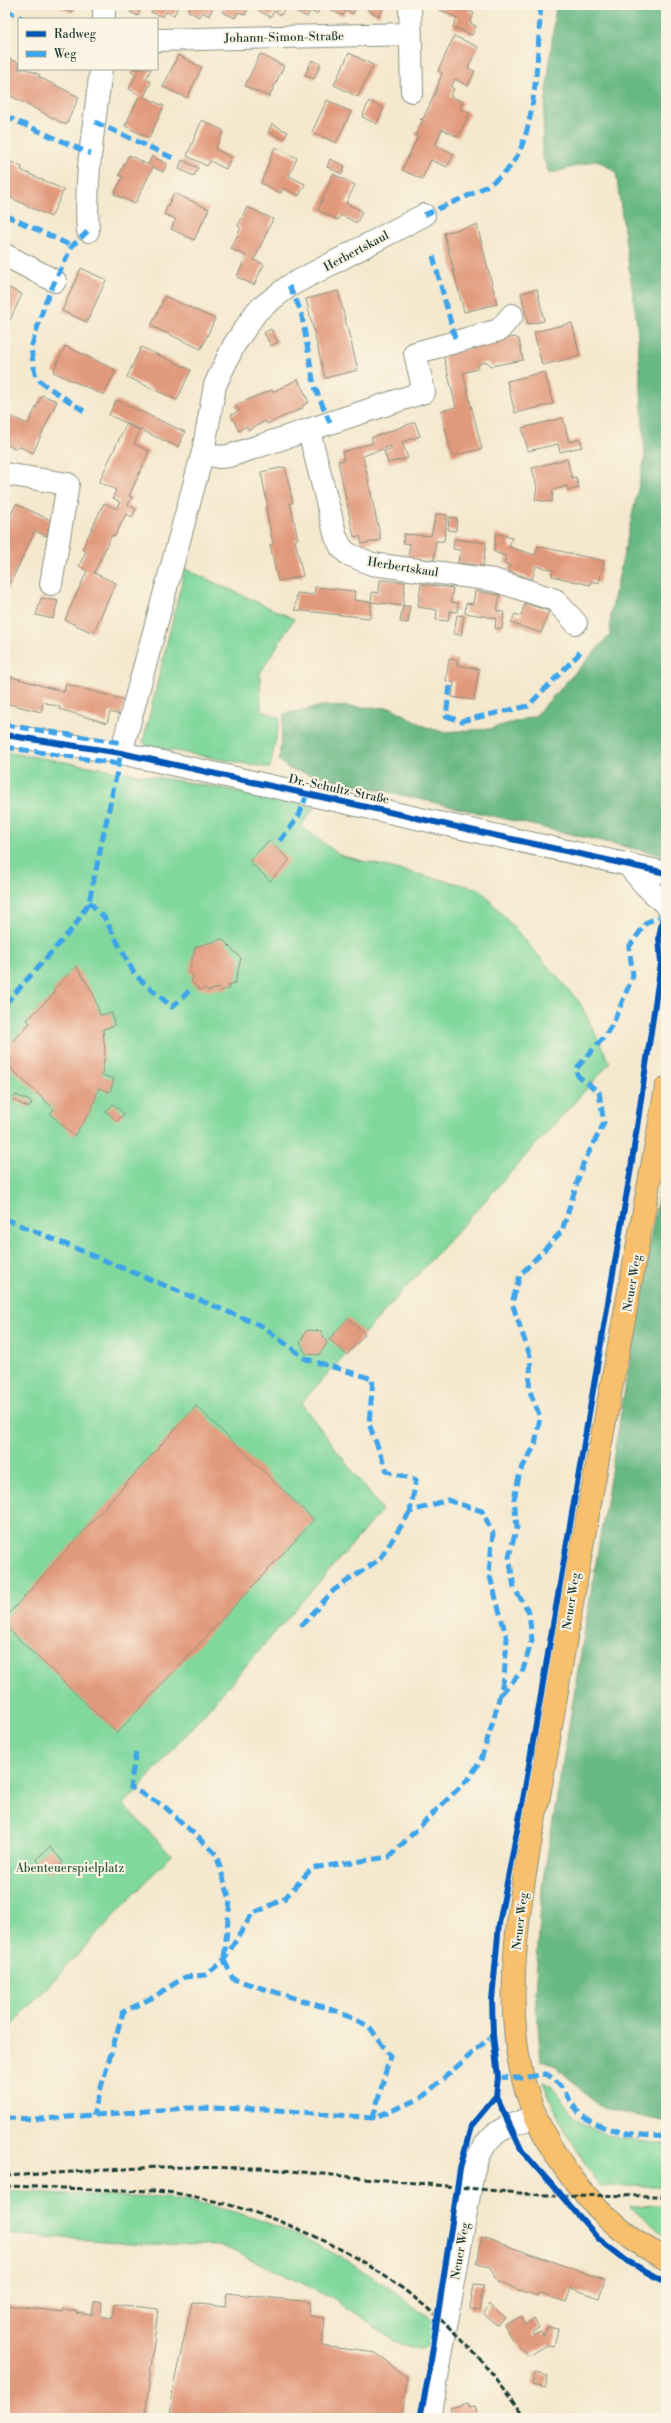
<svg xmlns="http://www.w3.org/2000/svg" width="671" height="2423" viewBox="0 0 671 2423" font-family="'Libre Bodoni',serif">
	<rect width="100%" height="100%" fill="#fcf5e5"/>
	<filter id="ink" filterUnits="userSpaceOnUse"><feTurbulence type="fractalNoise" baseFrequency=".025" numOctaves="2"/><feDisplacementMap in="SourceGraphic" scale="8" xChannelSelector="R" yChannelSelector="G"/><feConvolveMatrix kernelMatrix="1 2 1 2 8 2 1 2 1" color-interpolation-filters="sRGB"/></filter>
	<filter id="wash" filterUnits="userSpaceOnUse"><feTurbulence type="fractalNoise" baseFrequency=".012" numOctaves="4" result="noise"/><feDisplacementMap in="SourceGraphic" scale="16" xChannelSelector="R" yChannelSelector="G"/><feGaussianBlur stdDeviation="0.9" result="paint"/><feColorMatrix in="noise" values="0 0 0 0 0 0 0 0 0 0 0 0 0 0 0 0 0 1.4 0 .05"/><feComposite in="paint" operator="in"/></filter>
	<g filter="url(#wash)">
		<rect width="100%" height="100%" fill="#f4e8ce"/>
		<path fill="#81d89d" stroke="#508a68" d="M185,569L294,619L260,673L261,710L280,718L270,768L147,746L143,742Z
			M5,752L227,789L314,807L301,827L342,856L480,889L580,1003L610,1063L301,1403L382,1510L124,1805L171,1855L5,2032Z
			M543,2082C559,2089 564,2106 576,2118C599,2139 637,2141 666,2144V2190L658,2186H600C577,2152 558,2120 543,2082Z
			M5,2191C46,2193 88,2195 129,2197C147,2198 166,2197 183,2200C275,2216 365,2262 435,2324L432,2344L422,2349L411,2348L392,2340L362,2317L323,2293L220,2245L146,2244L5,2234Z
			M666,2205V2236L630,2206Z"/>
		<path fill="#68b884" stroke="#447a5c" d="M556,5H666V856L289,769L279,760L284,714L322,706L392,708L426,727L443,732L489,729L535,716L610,635L611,612L645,457L637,324L616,172L597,160L549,174L542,155L544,116Z
			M666,1158V2122L599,2107L556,2066L541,2061L535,1992L542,1887L649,1244Z"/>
		<g id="blocks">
			<path fill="#e1997b" d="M54,5H76L72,13Z
				M134,5H143L138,16L130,12Z
				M151,5H179L174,15L166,12L163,17L151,12L154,6Z
				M188,5H214L209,16L202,12L199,17L188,11L190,6Z
				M222,5H250L245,15L238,12L235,18L223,12L226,7Z
				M259,5H286L281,15L274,11L271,17L259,11L262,6Z
				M298,5H322L317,14L310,11L307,17L295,11Z
				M334,5H357L353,14L346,10L343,16L331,10Z
				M370,5H384L379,16L367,10Z
				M435,5H471L468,11L474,13L470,23L476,26L472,35L453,27L457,18L434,7Z
				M454,36L478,47L468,68L475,71L468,86L455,79L451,87L454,89L450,96L463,102L460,109L470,113L458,137L442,129L435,145L454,154L447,167L431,160L422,179L402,170L418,136L415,135L423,120L420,119H423L436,91L442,73L438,71Z
				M349,53L373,65L358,97L334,85Z
				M260,54L284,66L269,97L245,86Z
				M178,55L202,67L187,98L163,87Z
				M5,57L19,63V69H27L40,75L39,77L79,97L66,125L7,94L5,91Z
				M312,60L321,64L314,79L305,75Z
				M133,69H151L146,79L151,82L144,97L164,106L149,138L125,126L140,95L129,89L136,74L131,72Z
				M327,100L351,112L336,143L312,132Z
				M369,101L384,108L377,124L362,117Z
				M202,120L224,131L215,149L231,157L226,169L210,161L207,166L187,156Z
				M272,124L288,132L284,139L268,132Z
				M275,147L297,158L289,176L305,184L299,196L283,188L281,193L261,183Z
				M129,155L148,165L152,156L167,164L163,172L153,167L135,204L114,194L123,177L119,175Z
				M5,159L22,167L21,170L64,190L51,217L9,197L10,194L5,192Z
				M330,159L345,166L342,174L327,167Z
				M182,160L198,168L194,176L179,169Z
				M333,174L355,185L346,203L362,211L357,223L341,215L338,220L318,210Z
				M174,193L209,209L194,240L171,229L176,219L164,214Z
				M247,207L273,219L254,260L264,264L254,285L237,277L246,256L231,249L241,228L238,226Z
				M477,225L497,304L464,312L444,233Z
				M81,268L106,280L87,322L62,311Z
				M5,286L22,294L10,320L5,317Z
				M537,289L544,321L528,324L521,293Z
				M338,291L358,370L325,378L306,299Z
				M165,296L215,319L201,349L151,326Z
				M572,323L580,356L542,365L534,332Z
				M271,329L278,342L271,346L264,333Z
				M514,337L519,339L523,360L491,366L487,362L479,364L477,369L463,373L482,449L452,456L441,411L456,407L444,358L446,354Z
				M65,346L116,370L104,395L53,372Z
				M141,347L191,370L177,400L127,377Z
				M545,372L553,404L515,413L507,381Z
				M298,379L309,402L302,406L303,408L267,424L266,421L248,430L246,426L239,431L231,415L239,411L235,405L272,390L273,392Z
				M42,395L57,401L33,453L18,446L17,449L5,444V414L28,424Z
				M116,400L185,432L178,447L109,415Z
				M563,418L569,442L580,439L582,447L560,452L558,444L528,451L522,428Z
				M415,422L420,436L402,442L408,458L388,463L384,451L391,449V446L363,456L381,540L362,544L360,536L354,537L338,461L344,460L342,452L373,443L371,438Z
				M126,424L140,430L134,444L149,451L129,496L132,497L128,505L136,509L132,517L126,514L115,536L112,535L94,573L116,583L93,633L65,620L87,571L79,566L86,551L82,549L104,503L117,509L120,502L113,498L116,490L99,482Z
				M567,459L572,478L576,477L579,488L568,490L567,486L553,490L552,502L535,500L537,487L532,468Z
				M285,467L293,503H290L298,539L295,540L303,576L278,581L270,545L273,544L266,508H268L261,472Z
				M16,504L53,521L46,536L35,531L5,594V528Z
				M436,514L447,515L444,541H436L434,560L408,558L410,544L403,543L404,534L431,536Z
				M449,517L457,518L456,531L448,530Z
				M496,533L512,538L509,547L535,555L538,546L604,561L599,583L591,581L590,585L552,576L553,570L536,566L532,579L508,571L510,565L504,563L506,556L494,552Z
				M454,539L486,543L483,566L458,563L460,550L453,549Z
				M380,580L405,582L403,606L371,602L370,618L295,610L297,593L314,595L315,587L355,591L354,600L371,602L372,592L379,593Z
				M421,584L453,588L451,602L458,603L457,612L450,611L448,621L436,620L437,610L418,607Z
				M475,591L500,595L497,611L504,612L502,629L495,628L496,618L465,613L466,603L473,604Z
				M41,598L58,601L53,619L36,615Z
				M525,603L549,611L541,633L511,623L515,614L521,616Z
				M403,606H410L408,623L400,622Z
				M457,615L464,616L461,635L454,634Z
				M449,659L458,660L457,665L479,669L474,700L452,697L454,682L446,681Z
				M5,675L64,692L66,684L125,700L121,715L110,712L107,723L59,709L60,707L43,702L41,712L5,703Z
				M269,841L290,860L270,881L249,861Z
				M222,939L241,958L235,983L228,985L229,989L220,991L219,988L208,991L205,988L200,990L191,982L193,976L189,972L195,947Z
				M76,966L93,993L100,1015L112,1013L114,1026L103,1029L105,1052L102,1075L114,1079L110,1092L99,1088L91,1111L74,1136L50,1114L54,1109L5,1063V1049L30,1023L27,1020L55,993L53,990Z
				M16,1095L32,1102L29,1108L13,1100Z
				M113,1104L124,1114L117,1121L106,1111Z
				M348,1318L365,1334L347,1355L329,1339Z
				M307,1330L321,1331L327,1343L319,1355L306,1354L300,1342Z
				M196,1406L314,1520L117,1733L5,1626V1618Z
				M50,1847L63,1862L50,1874L36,1859Z
				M482,2237L605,2280L599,2298L571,2288L566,2302L538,2293L537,2296L497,2282L490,2267L477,2264Z
				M474,2284L484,2285L479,2311L470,2309Z
				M227,2293L310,2302L309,2316L325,2318L322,2346L376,2353L407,2378L402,2418H170L173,2387L192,2303L225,2307Z
				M94,2302H102L101,2316L112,2318L114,2304L158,2309L145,2418H5V2305L62,2312L63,2309L77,2311L76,2313L92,2315Z
				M489,2304L506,2318L497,2325L484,2315Z
				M522,2316L525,2324L534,2319L539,2328L532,2332L534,2335L541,2332L543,2336L548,2327L558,2329L554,2346L547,2345L529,2356L511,2338L504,2325Z
				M535,2373L548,2376L545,2388L532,2385Z
				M468,2403L469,2407L474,2406L478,2418H454L450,2408Z"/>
		</g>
	</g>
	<g filter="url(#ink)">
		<use href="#blocks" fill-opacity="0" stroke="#8a9281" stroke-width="1"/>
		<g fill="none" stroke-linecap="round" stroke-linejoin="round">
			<defs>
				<path id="minor" d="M410,5L412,91
					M104,19V5
					M157,40L410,34
					M88,231C84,177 95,122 101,69
					M5,255L55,281
					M309,431L336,537L341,547L348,554L372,564L494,580L555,600L576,623
					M203,452L219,457L229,456L424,392L415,353L499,330L512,315
					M5,474L68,484L51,584
					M5,735L121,753L666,873
					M121,753L203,452L215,385L234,345L257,311L289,286L424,215
					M627,864L645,885L666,905
					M430,2418L473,2172C486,2131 498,2130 536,2116"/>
				<path id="major" d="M666,1088C628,1307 583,1525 548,1745C531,1847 497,1977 523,2079C541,2151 599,2225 666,2259"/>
			</defs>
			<use href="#minor" stroke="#8a9281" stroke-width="24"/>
			<use href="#major" stroke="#8a9281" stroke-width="24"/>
			<use href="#minor" stroke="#fff" stroke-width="22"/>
			<use href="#major" stroke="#f8bf6c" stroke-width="22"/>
			<path stroke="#1f3d34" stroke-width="3" stroke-dasharray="6 3" stroke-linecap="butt" d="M5,2176L158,2167L260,2168L540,2195L666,2196
				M5,2186C43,2187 82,2189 120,2190C138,2191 157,2190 174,2193C317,2216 445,2296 525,2418"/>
			<path stroke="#3da4eb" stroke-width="5" stroke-dasharray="10 5" stroke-linecap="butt" d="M5,10L24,19
				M5,116L91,154
				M95,122L173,158
				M5,215L72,246
				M424,215C451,202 486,192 507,170C538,139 537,48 541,5
				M433,256L456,342
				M289,286L301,311L314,385L330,423
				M84,411L42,383L35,374L31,348L45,303L55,281L72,246L88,231
				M450,686L446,716L461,721L528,706L578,655L582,648
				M5,725L124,743
				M5,747L119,764
				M280,841L299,815L307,794
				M89,902L104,917L135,975L172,1007L189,991
				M5,1004L74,927L89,902L121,753
				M5,1219L262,1326L306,1359L373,1379L369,1424L387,1471L416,1480L410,1512L447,1500L482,1511L493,1533L489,1573L507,1639L504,1678L494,1718L481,1760L469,1778L389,1857L312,1868L284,1899L252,1914L224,1960L206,1975L185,1977L152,1998L123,2012L93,2115
				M301,1626L334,1590L380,1559L410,1512
				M501,1694L523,1670L532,1640L529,1612L514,1588L509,1556L517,1527L514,1499L520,1472L535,1445L540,1417L529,1389L531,1359L512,1303L520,1275L562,1231L583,1164L604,1123L599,1092L578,1076L576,1069L605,1036L614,1021L633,976L629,947L647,922L663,916
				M136,1752L130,1787L164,1806L216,1854L230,1900L224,1960L233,1979L336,2011L369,2026L390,2056L373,2118
				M498,2077L522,2078L546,2074C561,2082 566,2096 576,2109C591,2131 642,2136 666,2137
				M5,2118L42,2119L185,2108L265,2109L373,2118L420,2099L493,2035"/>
			<defs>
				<path id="cycleway" d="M5,735L121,753L666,873
					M496,2096L522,2151L600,2240L627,2261L666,2282
					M420,2418L429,2373L460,2169L471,2126L496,2096L498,2077L493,2035L492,2000L499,1924L524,1794L631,1168L661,963L659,937L666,901"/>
			</defs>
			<use href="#cycleway" stroke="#fcf5e5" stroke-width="8"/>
			<use href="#cycleway" stroke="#0057b8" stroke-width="6"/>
		</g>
	</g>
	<g text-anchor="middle" stroke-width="4" stroke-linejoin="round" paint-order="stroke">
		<g font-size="12" fill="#1f3d34" stroke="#fcf5e5">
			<text transform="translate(284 37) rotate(-1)" y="4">Johann-Simon-Straße</text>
			<text transform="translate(356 251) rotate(-28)" y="4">Herbertskaul</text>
			<text transform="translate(403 567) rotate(9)" y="4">Herbertskaul</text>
			<text transform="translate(339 789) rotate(12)" y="4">Dr.-Schultz-Straße</text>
			<text transform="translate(632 1283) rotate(-80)" y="4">Neuer Weg</text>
			<text transform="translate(571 1601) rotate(-81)" y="4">Neuer Weg</text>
			<text transform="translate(520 1921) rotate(-83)" y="4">Neuer Weg</text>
			<text transform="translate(460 2251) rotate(-80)" y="4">Neuer Weg</text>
		</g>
		<g font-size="12" fill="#335c49" stroke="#fcf5e5">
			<text x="70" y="1872">Abenteuerspielplatz</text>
		</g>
	</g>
	<rect width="671" height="2423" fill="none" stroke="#fcf5e5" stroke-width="20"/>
	<rect x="18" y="18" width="140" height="52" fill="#fcf5e5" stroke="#a4ab9e"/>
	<rect x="26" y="31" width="20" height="6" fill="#0057b8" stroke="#a4ab9e"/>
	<text x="54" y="38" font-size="12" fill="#1f3d34">Radweg</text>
	<rect x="26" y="51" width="20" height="6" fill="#3da4eb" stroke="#a4ab9e"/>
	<text x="54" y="58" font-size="12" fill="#1f3d34">Weg</text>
</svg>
